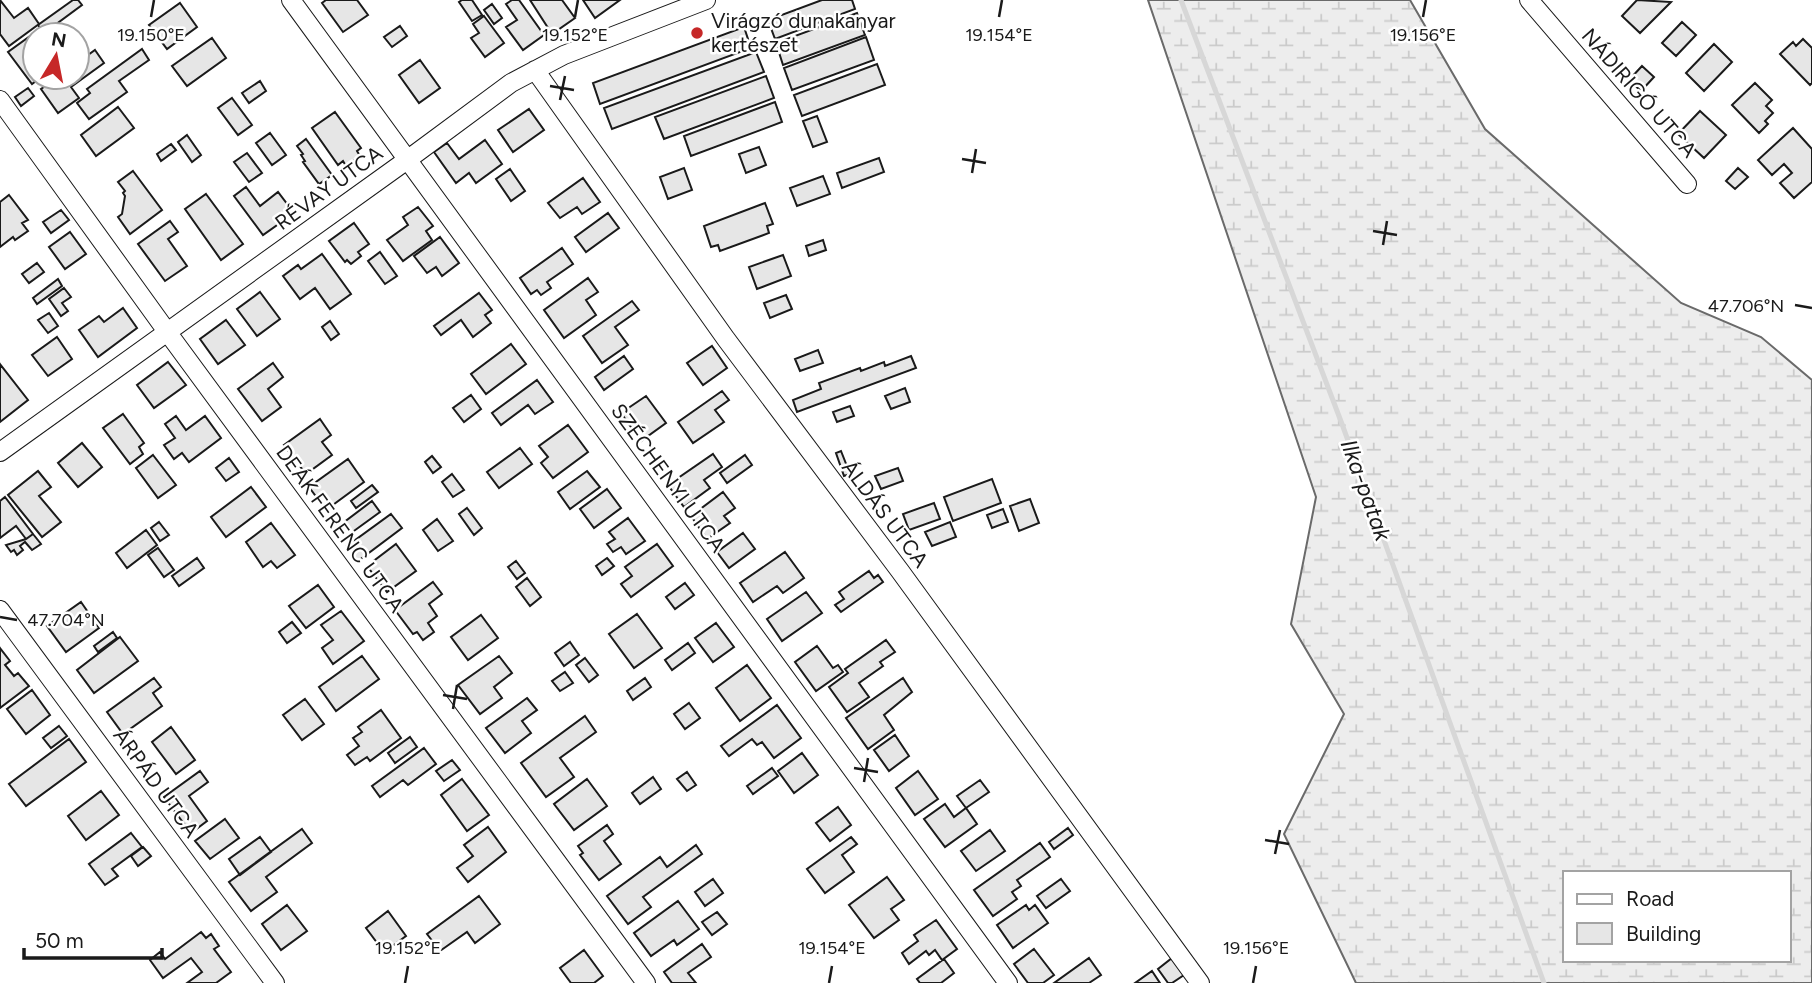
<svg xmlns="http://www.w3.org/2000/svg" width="1812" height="983" viewBox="0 0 1812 983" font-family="Figtree,sans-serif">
	<defs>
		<pattern id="wetland-marsh" width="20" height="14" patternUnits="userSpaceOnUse" patternTransform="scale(1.75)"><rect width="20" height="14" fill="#ededed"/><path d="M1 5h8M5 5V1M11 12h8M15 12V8" fill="none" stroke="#cbcbcb"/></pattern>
	</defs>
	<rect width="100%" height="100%" fill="#fff"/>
	<path fill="url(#wetland-marsh)" stroke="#6a6a6a" stroke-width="2" fill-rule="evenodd" d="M1148,0H1410L1485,129L1681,303L1761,337L1812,380V983H1356L1284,834L1344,714L1291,624L1316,497ZM1565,873H1789V960H1565Z"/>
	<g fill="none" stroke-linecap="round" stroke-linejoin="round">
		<path stroke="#d7d7d7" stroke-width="5" d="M1181,0L1342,424L1544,983"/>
	</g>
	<path fill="#e6e6e6" stroke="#1a1a1a" stroke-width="2" d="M0,0L14,18L28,8L39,24L9,46L0,34Z
		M73,0H78L82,5L44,33L38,25Z
		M326,0H357L368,15L343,32L322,3Z
		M462,0H472L482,15L472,21L459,2Z
		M512,0H519L544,35L523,50L506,27L517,20L506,4Z
		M530,0H562L575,18L552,34Z
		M583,0H620L595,18Z
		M822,0H852L855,9L775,39L768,20Z
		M1637,0L1671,2L1640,33L1622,16Z
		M180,3L197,27L167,49L149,25Z
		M492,4L502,18L494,24L484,10Z
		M857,13L865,35L783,65L776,43Z
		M484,16L504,43L485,57L471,38L479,33L473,24Z
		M1682,22L1696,35L1676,56L1662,43Z
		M400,26L407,36L392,47L384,37Z
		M744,27L751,48L600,104L593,83Z
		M33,34L35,37V77H41L32,84L8,52Z
		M866,37L874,60L792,90L784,68Z
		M212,38L226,58L187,86L172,66Z
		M1803,39L1812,48V83L1810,85L1780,54L1793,42L1796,46Z
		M1714,44L1732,62L1704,91L1686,73Z
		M142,49L149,60L119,81L127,92L89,119L77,103L90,93L87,89Z
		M95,50L104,63L71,87L79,98L58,113L41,89L58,77H77V63Z
		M756,52L764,72L612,129L604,108Z
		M420,60L440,88L419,103L399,75Z
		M877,64L885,85L802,116L794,95Z
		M1642,66L1654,77L1641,91L1629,80Z
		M766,76L774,98L664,139L655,117Z
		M260,81L266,91L249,103L242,93Z
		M1755,83L1772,100L1766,106L1773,113L1765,121L1768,124L1759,133L1732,105Z
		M28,88L34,96L21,106L15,97Z
		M232,98L252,125L238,135L218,108Z
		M775,102L782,122L691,156L684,136Z
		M118,107L134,128L96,156L81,135Z
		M529,109L544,130L513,152L498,130Z
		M1700,111L1726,135L1704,158L1678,134Z
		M335,112L361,148L357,151L360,156L346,166L343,161L338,165L312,128Z
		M817,116L827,142L813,147L803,121Z
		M1793,128L1812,149V182L1794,198L1780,183L1792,173L1784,164L1772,175L1758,160Z
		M270,133L286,155L272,165L256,143Z
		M187,135L201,155L192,162L178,142Z
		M306,139L332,175L319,184L303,162L305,161L301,155L303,154L297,146Z
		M485,140L502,164L476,183L469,173L456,183L434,152L447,143L459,159Z
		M171,144L176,150L161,161L157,154Z
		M759,147L766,165L746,173L739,154Z
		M247,153L262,173L249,182L234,162Z
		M879,158L884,172L842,188L837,173Z
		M684,168L692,190L668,199L660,177Z
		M1738,168L1748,177L1735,189L1726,181Z
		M510,169L525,191L511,201L496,179Z
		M133,171L162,210L130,234L118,217L122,214L125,196L123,193L125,191L118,182Z
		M823,176L830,194L797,206L790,188Z
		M583,178L600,202L582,214L577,207L560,218L548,203Z
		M246,187L260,206L278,192L294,213L263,235L234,196Z
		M206,194L243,244L221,260L185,209Z
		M9,195L28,220L22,223L28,231L15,240L13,237L0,247V202Z
		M765,203L773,224L767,226L769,233L720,251L718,245L711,247L704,226Z
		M418,207L433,226L426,231L432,240L403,261L387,240L408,225L403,217Z
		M61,210L69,220L51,233L43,222Z
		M608,213L619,228L586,252L575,237Z
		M170,221L178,232L168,239L187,266L165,281L138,244Z
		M354,223L369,244L358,252L361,256L351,264L347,260L345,262L329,241Z
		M70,232L86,254L65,269L49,247Z
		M440,237L459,263L442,276L436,267L427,273L414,256Z
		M823,240L826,250L809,256L806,246Z
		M562,248L573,264L547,282L551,288L541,295L537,290L531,294L520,278Z
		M380,252L397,276L385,284L368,261Z
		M322,254L351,294L330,309L315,288L300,299L283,276L298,265L301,269Z
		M783,255L791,276L757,289L749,267Z
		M37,263L44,272L29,283L22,274Z
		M588,278L598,292L586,300L596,315L564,338L544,310Z
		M58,279L62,286L37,304L33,298Z
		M64,288L71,297L62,303L68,311L61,316L49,299Z
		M260,292L280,319L257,336L237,309Z
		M479,293L492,310L485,315L491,323L473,337L461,320L441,335L434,326Z
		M786,295L792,309L770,318L764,303Z
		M632,301L639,310L615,327L628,345L602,363L583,336Z
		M123,308L137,328L98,357L79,330L99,316L104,322Z
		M49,313L58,326L48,333L38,320Z
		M226,320L245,345L218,364L200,339Z
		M330,321L339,334L331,340L322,327Z
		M57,337L72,359L48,376L32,355Z
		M511,344L526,364L486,394L471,374Z
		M712,346L727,368L703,385L687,363Z
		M818,350L823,363L800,371L795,359Z
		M624,356L633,369L604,390L595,377Z
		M911,356L916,368L797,412L793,400L821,389L819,383L860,368L861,371L884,362L885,366Z
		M168,362L186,385L154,408L137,385Z
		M273,363L283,377L268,389L281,407L262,421L238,389Z
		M0,364L28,400L0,422Z
		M537,380L553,402L535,414L528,405L501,425L492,413Z
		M905,388L910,402L891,409L885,396Z
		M722,391L729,400L715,410L724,422L693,443L678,422Z
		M471,395L481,409L464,422L453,408Z
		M646,396L666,423L641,441L621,413Z
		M850,406L854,416L837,422L833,412Z
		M123,414L144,443L139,447L143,454L130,464L103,428Z
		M176,416L186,430L205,416L221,438L189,462L182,453L174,459L164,445L175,438L165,424Z
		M320,419L331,435L322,442L332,455L306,474L284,445Z
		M568,425L588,452L553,478L541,463L548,457L539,446Z
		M82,443L102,467L78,487L58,463Z
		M520,448L532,464L499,488L487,472Z
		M841,451L850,474L844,476L836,453Z
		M713,454L722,467L704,480L710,488L684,507L668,485Z
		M153,455L176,485L158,498L136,468Z
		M745,455L752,465L727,483L720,473Z
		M432,456L441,467L433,473L425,462Z
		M229,458L239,472L226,481L216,468Z
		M348,459L364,482L326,510L309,487Z
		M898,468L903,481L881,489L875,476Z
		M38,471L51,487L39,496L61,522L42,537L8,495Z
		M587,471L600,487L570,509L558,492Z
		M452,474L464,490L453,497L442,482Z
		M992,479L1001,503L953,521L944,497Z
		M372,485L378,492L356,508L351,501Z
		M251,487L266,507L226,537L211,517Z
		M607,489L621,508L594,528L580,509Z
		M723,492L735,508L724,516L730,523L707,539L691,516Z
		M5,497L33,534L26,539L16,526L0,538V501Z
		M1030,499L1039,523L1019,531L1010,506Z
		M372,501L380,512L347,536L339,526Z
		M934,503L940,519L909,530L903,514Z
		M467,508L482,528L474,535L459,514Z
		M1003,509L1008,522L992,528L987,515Z
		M391,514L402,528L358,561L347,546Z
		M628,518L645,541L626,554L621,547L613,552L607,544L615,539L609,532Z
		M437,519L453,541L438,551L423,530Z
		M159,522L169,535L160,541L151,528Z
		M950,522L956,537L932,546L925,532Z
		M271,523L295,555L277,568L271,561L263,567L246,542Z
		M146,530L157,545L127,568L116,553Z
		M743,533L755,549L729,568L717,552Z
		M33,534L41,544L32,550L25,542L20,546L23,550L17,555L14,550L11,552L6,545L26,539Z
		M396,544L416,571L387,592L367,566Z
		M657,544L673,566L631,597L621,584L632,576L625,567Z
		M158,548L174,570L164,577L148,555Z
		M785,552L804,578L783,593L777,586L753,602L740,583Z
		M197,558L204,568L179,586L172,576Z
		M607,558L614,566L602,575L596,566Z
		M516,561L525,573L517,579L508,567Z
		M869,571L874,578L878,575L883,582L841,612L835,605L844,599L839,592Z
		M527,578L541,597L530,606L516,587Z
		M433,582L442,594L429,604L437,616L428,623L434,632L423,640L417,632L413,634L395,610Z
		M685,583L694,595L675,609L666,597Z
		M318,585L334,607L306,628L289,606Z
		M806,592L822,613L782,641L767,619Z
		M81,602L99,628L66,652L47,626Z
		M341,611L364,641L333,664L322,648L333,640L321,625Z
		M637,614L662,648L634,668L609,634Z
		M481,615L498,638L468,660L451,637Z
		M292,622L301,633L287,643L279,632Z
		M716,623L734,647L713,662L695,638Z
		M113,632L117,638L98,652L94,646Z
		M120,637L138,661L94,693L77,670Z
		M886,640L895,652L880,662L883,666L859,683L869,697L847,712L829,687L848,673L845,669Z
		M570,642L579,655L564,666L555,653Z
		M688,643L695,653L672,670L665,660Z
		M817,646L833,668L838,665L843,672L816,691L795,662Z
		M0,648L10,661L5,665L14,676L18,673L29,686L0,708Z
		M362,656L379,679L336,711L319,687Z
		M499,656L512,673L494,687L502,698L480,714L458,685Z
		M585,658L598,675L589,682L576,665Z
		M747,665L771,698L740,721L716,688Z
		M565,672L573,683L560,691L552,681Z
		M154,678L161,687L153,693L162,706L123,734L107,712Z
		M645,678L651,687L633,700L627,691Z
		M903,678L912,692L884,715L894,730L868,749L846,718Z
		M32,690L50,715L26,734L7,709Z
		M527,698L537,710L522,721L531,733L505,753L486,728Z
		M305,699L324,724L302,740L283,715Z
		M689,703L700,718L685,729L674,714Z
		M777,705L801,738L774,758L762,742L757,745L752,739L729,756L721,746Z
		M381,710L401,738L370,761L367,757L355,765L347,755L359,746L353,738L362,732L358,727Z
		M585,716L596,732L560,758L574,777L546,797L521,763Z
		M59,726L67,736L51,748L43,738Z
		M171,727L195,760L176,774L152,742Z
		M895,735L909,756L889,771L874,750Z
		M410,737L417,747L395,763L388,753Z
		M69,739L86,762L26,806L9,784Z
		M424,748L436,764L408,785L403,780L380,797L372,786Z
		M802,753L818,775L794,793L778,771Z
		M452,760L460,770L444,781L436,771Z
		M772,768L778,776L753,794L747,786Z
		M200,771L208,782L189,796L207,821L191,833L164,797Z
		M918,771L938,799L915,815L896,788Z
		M687,772L696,785L687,791L677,779Z
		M653,777L661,789L640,804L632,793Z
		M462,779L489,815L467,831L441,795Z
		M587,779L607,806L574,830L554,804Z
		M980,780L989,792L966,808L957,796Z
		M101,791L119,815L86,840L68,816Z
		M945,804L954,817L966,808L977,824L945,847L924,819Z
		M838,807L851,825L830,841L816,823Z
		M225,819L239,838L210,859L195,841Z
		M607,825L613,834L604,841L621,864L599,880L580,855L583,853L578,846Z
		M488,827L506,852L468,882L457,868L473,856L464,845Z
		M1068,828L1073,835L1054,849L1049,842Z
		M302,829L312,843L266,877L277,892L251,911L229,882Z
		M990,830L1005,851L976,871L961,851Z
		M131,833L142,847L112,869L118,876L105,885L89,864Z
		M260,837L271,852L240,875L229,859Z
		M851,837L857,844L842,855L854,872L825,893L807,869Z
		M1040,843L1050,857L1017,880L1021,886L1012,892L1017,899L993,916L974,890Z
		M696,845L702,854L643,897L651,907L628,924L607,896L660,857L667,867Z
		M143,847L151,856L138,866L131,856Z
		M887,877L904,900L891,909L899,920L874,938L849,905Z
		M713,879L723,893L705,906L695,892Z
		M1061,879L1070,891L1046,908L1037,896Z
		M479,896L500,924L475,943L467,932L440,951L427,934Z
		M678,901L699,929L677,945L674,940L651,956L634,933Z
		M287,905L307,931L281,950L262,924Z
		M1026,905L1029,910L1035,905L1048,923L1013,948L997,925Z
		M388,911L406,936L384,952L366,928Z
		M717,912L727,924L712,935L702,922Z
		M936,920L957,949L942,960L935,950L929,955L926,951L909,964L902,953L918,941L914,935Z
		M201,932L206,938L211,934L219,946L214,949L231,972L216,983H187L202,972L191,958L163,978L150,960L160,952L165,959Z
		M702,944L711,957L688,973L696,983H672L664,972Z
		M1034,949L1054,975L1043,983H1028L1014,964Z
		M584,950L603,976L594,983H571L560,968Z
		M1089,958L1101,975L1089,983H1054Z
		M1172,958L1184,975L1172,983H1168L1158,969Z
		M944,959L954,973L941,983H920L917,979Z
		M1152,971L1160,983H1135Z"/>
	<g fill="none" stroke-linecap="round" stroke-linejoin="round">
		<defs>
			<path id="minor" d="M291,0L1008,983
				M1529,0L1687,184
				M535,70L726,339L900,571L1200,983
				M0,100L168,333L646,983
				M0,452L407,160L511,83L564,55L706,0
				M0,610L275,983"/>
		</defs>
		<use href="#minor" stroke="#1a1a1a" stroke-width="20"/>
		<use href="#minor" stroke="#fff" stroke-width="18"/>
	</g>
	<path fill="none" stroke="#1a1a1a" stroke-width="2.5" d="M151,17L154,0M575,17L578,0M999,17L1002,0M1423,17L1426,0M550,86L574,90M560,100L565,76M962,159L986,163M972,173L976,149M1373,231L1397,235M1383,245L1387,221M1795,305L1812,308M0,617L17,620M443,695L467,699M453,709L457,685M854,768L878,772M864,782L868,758M1265,840L1289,844M1275,854L1280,830M405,983L408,966M829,983L832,966M1253,983L1256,966"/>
	<circle fill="#c62828" stroke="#fff" stroke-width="2.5" cx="697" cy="33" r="7"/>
	<g text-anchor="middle" stroke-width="5" stroke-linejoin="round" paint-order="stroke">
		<g font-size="21" fill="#1a1a1a" stroke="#fff" text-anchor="start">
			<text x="711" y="28">Virágzó dunakanyar<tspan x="711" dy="24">kertészet</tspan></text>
		</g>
		<g font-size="21" fill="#1a1a1a" stroke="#fff">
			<text transform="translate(1639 93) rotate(49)" y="7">NÁDIRIGÓ UTCA</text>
			<text transform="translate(329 188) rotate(-36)" y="7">RÉVAY UTCA</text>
			<text transform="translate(668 478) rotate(54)" y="7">SZÉCHENYI UTCA</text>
			<text transform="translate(885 514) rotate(53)" y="7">ÁLDÁS UTCA</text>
			<text transform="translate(340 529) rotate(54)" y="7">DEÁK FERENC UTCA</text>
			<text transform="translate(156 783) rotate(54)" y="7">ÁRPÁD UTCA</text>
		</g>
		<g font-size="23" font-style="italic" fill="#1a1a1a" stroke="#fff">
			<text transform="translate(1366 490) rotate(70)" y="8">Ilka-patak</text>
		</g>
	</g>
	<g font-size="18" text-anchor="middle" fill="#1a1a1a" stroke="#fff" stroke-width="5" stroke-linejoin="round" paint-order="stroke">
		<text x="151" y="41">19.150°E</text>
		<text x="575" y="41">19.152°E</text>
		<text x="999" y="41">19.154°E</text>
		<text x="1423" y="41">19.156°E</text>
		<text x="1746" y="312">47.706°N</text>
		<text x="66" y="626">47.704°N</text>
		<text x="408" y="954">19.152°E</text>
		<text x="832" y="954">19.154°E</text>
		<text x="1256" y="954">19.156°E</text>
	</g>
	<rect x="1563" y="871" width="228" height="91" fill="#ffffff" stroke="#a3a3a3" stroke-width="2"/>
	<rect x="1577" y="894" width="35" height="10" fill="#ffffff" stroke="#a3a3a3" stroke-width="2"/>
	<text x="1626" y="906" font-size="21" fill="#1a1a1a">Road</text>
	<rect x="1577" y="923" width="35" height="21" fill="#e6e6e6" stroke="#a3a3a3" stroke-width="2"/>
	<text x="1626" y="941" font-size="21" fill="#1a1a1a">Building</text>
	<g transform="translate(56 56) rotate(10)"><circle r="33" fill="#ffffff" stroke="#a3a3a3" stroke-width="2"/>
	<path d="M0-5L12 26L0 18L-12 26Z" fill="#c62828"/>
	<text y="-10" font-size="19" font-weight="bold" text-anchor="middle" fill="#1a1a1a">N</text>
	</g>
	<path d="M24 948v10h138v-10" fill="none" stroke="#1a1a1a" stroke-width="3.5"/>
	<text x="35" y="948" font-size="21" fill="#1a1a1a" stroke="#ffffff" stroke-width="5" paint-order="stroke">50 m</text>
</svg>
